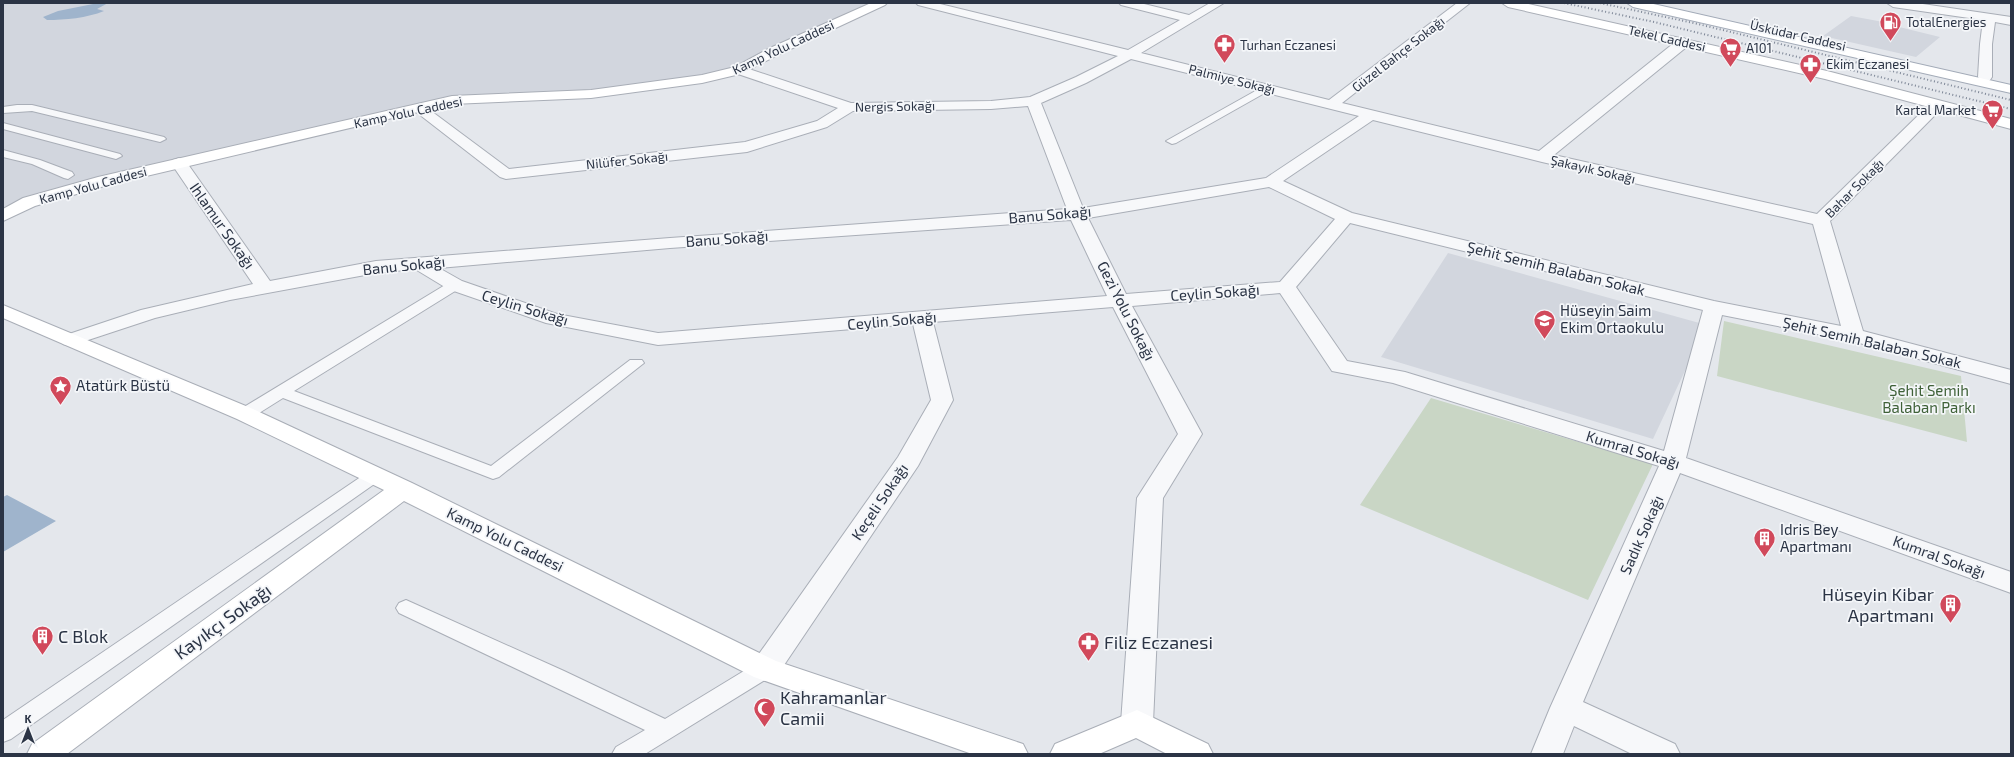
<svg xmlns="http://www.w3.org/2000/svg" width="2014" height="757" viewBox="0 0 2014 757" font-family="'Exo 2',sans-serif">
	<rect width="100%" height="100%" fill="#e4e7ec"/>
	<path fill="#d2d6de" d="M3,3H872L738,68L699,76L590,90L449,98L3,210Z
		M1851,16L1894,24L1895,26L1940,37L1916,57L1823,36Z
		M1448,253L1703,324L1690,360L1653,439L1381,357Z"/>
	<path fill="#c9d6c5" d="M1724,321L1961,376L1967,442L1717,376Z
		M1431,398L1653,464L1588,600L1360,505Z"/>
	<path fill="#9fb4cc" d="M98,3H108L97,9L104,11C87,18 65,20 47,20L43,17L58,11Z
		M7,495L56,521L3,552V497Z"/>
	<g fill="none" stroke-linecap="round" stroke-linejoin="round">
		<defs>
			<path id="lane" d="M1266,85L1270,86L1271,88L1270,90L1176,143L1172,144L1166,141Z
				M17,105H32L164,137L166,139L160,142L32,111L3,113V107Z
				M3,123L120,154L122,156L116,159L3,129Z
				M3,150L40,160L72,172L74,175L68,179L64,178L32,164L3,157Z
				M455,281L460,282L462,285L460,288L294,391L491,466L630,360H642L644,363L499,477L493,479L283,398L251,418L245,419L239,418L237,414L239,410L450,282Z
				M374,470L380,472L383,476L380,480L11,739L3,742V720L368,472Z
				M406,600L564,671L665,719L757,663L765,660L773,663L776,669L773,675L645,754H612L616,747L645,730L399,613L396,608L399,603Z"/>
			<path id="street" d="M916,3H936L1128,50L1180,20L1121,5L1119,3H1140L1189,15L1210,3H1224L1141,53L1329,100L1457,3H1470L1342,103L1539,151L1679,39L1684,38L1690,42L1689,45L1554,155L1817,214L1932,102H1942L1944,105L1942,108L1830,221L1863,331L2011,370V384L1852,341L1722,315L1686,458L2011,572V593L1680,473L1583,702L1675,744L1680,754H1632L1574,726L1563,754H1531L1550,708L1659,466L1393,383L1332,371L1280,293L1132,306L1202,434L1163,498L1153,723L1148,732L1137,736L1126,732L1121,723L1137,498L1178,434L1113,307L933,322L953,400L918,466L776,677L765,681L754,677L750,669L754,661L898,457L931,400L913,324L658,345L546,323L448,289L415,269L376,273L230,300L155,318L70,346L63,344L60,340L63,336L141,310L253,284L171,163L173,160L179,158L185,160L270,281L376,261L670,238L1067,209L1028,106L991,109L853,111L827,127L747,152L506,179L500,177L411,108L413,105H423L509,169L745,142L817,121L838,108L735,73L733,70L735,67L740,66L851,103L991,101L1030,97L1076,77L1118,56L918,5ZM1131,59L1359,116L1266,178L1083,208L1041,103L1086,83ZM1373,120L1542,162L1813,224L1841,326L1714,301L1352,213L1283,181ZM1269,187L1335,219L1280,282L1126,294L1088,218ZM1071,220L1107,296L658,333L557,314L462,281L439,268L670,248ZM1350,223L1703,310L1664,451L1405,372L1347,361L1296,287Z
				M1887,3H1916L2011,17V25L1995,22L1992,44V77L1990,80H1980L1978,77L1980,44L1983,20L1893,7Z"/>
			<path id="secondary" d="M871,3H887L885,5L780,54L740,74L702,83L591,98L452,104L108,185L35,206L3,221V209L23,198L98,177L452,96L591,90L702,75L735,67L770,48Z
				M1502,3H1524L1827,71L2011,119V129L1825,79L1508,7Z
				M3,305L253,409L412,483L776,661L1023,744L1028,754H972L754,677L404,501L67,754H27L32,744L384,490L237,419L3,318Z
				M1137,710L1208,744L1213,754H1167L1136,738L1099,754H1050L1055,744Z"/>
			<path id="primary" d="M1627,3H1649L2011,85V93L1633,7Z"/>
		</defs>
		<use href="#lane" stroke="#a9aeb7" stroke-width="2"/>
		<use href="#street" stroke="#a9aeb7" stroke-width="2"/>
		<use href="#secondary" stroke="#a9aeb7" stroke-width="2"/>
		<use href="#primary" stroke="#a3abb8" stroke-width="2"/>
		<use href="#lane" fill="#f7f8fa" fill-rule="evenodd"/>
		<use href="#street" fill="#f7f8fa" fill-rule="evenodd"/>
		<use href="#secondary" fill="#fff" fill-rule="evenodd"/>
		<use href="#primary" fill="#fff" fill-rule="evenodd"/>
		<path stroke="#7d8696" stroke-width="2" stroke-dasharray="1 2.5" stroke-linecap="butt" d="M1564,3L1654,22L2011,109
			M1600,3L1698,24L2011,100"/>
	</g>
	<defs>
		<symbol id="fuel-pin" viewBox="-11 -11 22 30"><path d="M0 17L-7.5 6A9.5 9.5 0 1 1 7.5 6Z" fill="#d1495b" stroke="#f4f6f9"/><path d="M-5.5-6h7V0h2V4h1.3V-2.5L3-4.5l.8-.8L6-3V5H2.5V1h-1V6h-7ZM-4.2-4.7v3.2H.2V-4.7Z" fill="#fff"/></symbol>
		<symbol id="pharmacy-pin" viewBox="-11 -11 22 30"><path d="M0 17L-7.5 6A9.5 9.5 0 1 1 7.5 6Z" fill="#d1495b" stroke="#f4f6f9"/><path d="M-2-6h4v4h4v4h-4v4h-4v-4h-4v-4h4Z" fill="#fff"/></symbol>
		<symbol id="supermarket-pin" viewBox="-11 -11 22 30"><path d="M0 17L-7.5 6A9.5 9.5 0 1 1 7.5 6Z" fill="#d1495b" stroke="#f4f6f9"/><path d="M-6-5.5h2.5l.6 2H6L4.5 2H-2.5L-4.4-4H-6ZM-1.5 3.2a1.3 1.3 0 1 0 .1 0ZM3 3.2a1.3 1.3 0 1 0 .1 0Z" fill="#fff"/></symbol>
		<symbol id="school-pin" viewBox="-11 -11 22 30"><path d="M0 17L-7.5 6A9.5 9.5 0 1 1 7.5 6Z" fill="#d1495b" stroke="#f4f6f9"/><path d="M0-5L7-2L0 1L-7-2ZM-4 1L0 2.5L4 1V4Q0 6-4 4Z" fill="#fff"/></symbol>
		<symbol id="sight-pin" viewBox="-11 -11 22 30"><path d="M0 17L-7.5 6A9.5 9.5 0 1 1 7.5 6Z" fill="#d1495b" stroke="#f4f6f9"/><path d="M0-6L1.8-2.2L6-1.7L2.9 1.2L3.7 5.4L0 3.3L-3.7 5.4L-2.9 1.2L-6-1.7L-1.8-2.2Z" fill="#fff"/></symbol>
		<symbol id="building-pin" viewBox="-11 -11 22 30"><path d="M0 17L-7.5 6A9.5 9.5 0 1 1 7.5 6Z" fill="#d1495b" stroke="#f4f6f9"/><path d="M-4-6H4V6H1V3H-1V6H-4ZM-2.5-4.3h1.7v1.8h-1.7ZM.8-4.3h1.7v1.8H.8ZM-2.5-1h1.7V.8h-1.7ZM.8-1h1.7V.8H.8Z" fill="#fff"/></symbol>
		<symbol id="mosque-pin" viewBox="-11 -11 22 30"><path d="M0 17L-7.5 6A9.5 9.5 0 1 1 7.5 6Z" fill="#d1495b" stroke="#f4f6f9"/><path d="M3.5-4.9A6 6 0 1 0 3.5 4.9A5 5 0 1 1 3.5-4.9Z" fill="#fff"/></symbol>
	</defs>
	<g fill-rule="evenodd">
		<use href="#fuel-pin" x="1878" y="10" width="25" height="34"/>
		<use href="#pharmacy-pin" x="1212" y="32" width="25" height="34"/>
		<use href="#supermarket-pin" x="1718" y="36" width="25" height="34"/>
		<use href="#pharmacy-pin" x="1798" y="52" width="25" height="34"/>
		<use href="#supermarket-pin" x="1980" y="98" width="25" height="34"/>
		<use href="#school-pin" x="1532" y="308" width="25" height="34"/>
		<use href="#sight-pin" x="48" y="374" width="25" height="34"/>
		<use href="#building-pin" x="1752" y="526" width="25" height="34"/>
		<use href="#building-pin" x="1938" y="592" width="25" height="34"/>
		<use href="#building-pin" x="30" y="624" width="25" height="34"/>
		<use href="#pharmacy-pin" x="1076" y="630" width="25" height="34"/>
		<use href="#mosque-pin" x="752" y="696" width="25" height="34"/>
	</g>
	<g text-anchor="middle" stroke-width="3.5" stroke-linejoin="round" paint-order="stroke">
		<g font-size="13" fill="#2b3445" stroke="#f4f6f9" text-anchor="start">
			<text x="1906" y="27">TotalEnergies</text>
			<text x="1240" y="50">Turhan Eczanesi</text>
			<text x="1746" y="53">A101</text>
			<text x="1826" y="69">Ekim Eczanesi</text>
			<text x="1976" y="115" text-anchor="end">Kartal Market</text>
		</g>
		<g font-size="13" fill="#2b3445" stroke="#f4f6f9">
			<text transform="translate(1798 35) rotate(13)" y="5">Üsküdar Caddesi</text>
			<text transform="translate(1667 38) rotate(13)" y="5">Tekel Caddesi</text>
			<text transform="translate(783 47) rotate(-25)" y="5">Kamp Yolu Caddesi</text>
			<text transform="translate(1398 54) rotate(-38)" y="5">Güzel Bahçe Sokağı</text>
			<text transform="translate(1232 79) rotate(14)" y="5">Palmiye Sokağı</text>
			<text transform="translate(895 106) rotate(-1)" y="5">Nergis Sokağı</text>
			<text transform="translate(408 112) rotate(-12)" y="5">Kamp Yolu Caddesi</text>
			<text transform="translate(627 160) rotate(-6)" y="5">Nilüfer Sokağı</text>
			<text transform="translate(1593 169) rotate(13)" y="5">Şakayık Sokağı</text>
			<text transform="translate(93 185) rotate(-15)" y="5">Kamp Yolu Caddesi</text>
			<text transform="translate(1854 188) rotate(-45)" y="5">Bahar Sokağı</text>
		</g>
		<g font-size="15" fill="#2b3445" stroke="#f4f6f9">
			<text transform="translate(1050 215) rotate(-5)" y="5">Banu Sokağı</text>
			<text transform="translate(222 226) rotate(55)" y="5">Ihlamur Sokağı</text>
			<text transform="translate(727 239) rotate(-4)" y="5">Banu Sokağı</text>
			<text transform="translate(404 266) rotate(-6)" y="5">Banu Sokağı</text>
			<text transform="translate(1556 269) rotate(14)" y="5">Şehit Semih Balaban Sokak</text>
			<text transform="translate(1215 293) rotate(-4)" y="5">Ceylin Sokağı</text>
			<text transform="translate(525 308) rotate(17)" y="5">Ceylin Sokağı</text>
			<text transform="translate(1126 311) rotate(63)" y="5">Gezi Yolu Sokağı</text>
			<text transform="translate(892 321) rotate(-5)" y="5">Ceylin Sokağı</text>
			<text transform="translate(1872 343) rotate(13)" y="5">Şehit Semih Balaban Sokak</text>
			<text transform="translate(1633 450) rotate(17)" y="5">Kumral Sokağı</text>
			<text transform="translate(880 502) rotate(-56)" y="5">Keçeli Sokağı</text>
			<text transform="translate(1642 535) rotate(-66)" y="5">Sadık Sokağı</text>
			<text transform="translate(505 540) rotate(26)" y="5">Kamp Yolu Caddesi</text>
			<text transform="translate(1939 557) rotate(20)" y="5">Kumral Sokağı</text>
		</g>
		<g font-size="15" fill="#2b3445" stroke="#f4f6f9" text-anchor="start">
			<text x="1560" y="316">Hüseyin Saim<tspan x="1560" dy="17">Ekim Ortaokulu</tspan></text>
			<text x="76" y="391">Atatürk Büstü</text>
			<text x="1780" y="535">Idris Bey<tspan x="1780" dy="17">Apartmanı</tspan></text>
		</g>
		<g font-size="15" fill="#3f6138" stroke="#f4f6f9">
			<text x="1929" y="396">Şehit Semih<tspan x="1929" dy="17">Balaban Parkı</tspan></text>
		</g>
		<g font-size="18" fill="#2b3445" stroke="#f4f6f9" text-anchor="start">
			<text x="1934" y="601" text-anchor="end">Hüseyin Kibar<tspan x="1934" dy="21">Apartmanı</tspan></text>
			<text x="58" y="643">C Blok</text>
			<text x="1104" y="649">Filiz Eczanesi</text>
			<text x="780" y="704">Kahramanlar<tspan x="780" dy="21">Camii</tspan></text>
		</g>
		<g font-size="18" fill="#2b3445" stroke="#f4f6f9">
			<text transform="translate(223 622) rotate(-36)" y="6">Kayıkçı Sokağı</text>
		</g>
	</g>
	<rect width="2014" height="757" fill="none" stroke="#2b3445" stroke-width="8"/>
	<g transform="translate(28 729)" stroke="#f4f6f9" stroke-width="3" paint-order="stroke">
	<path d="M0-3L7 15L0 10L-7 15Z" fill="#2b3445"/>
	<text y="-6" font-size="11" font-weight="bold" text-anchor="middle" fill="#2b3445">K</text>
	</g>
</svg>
